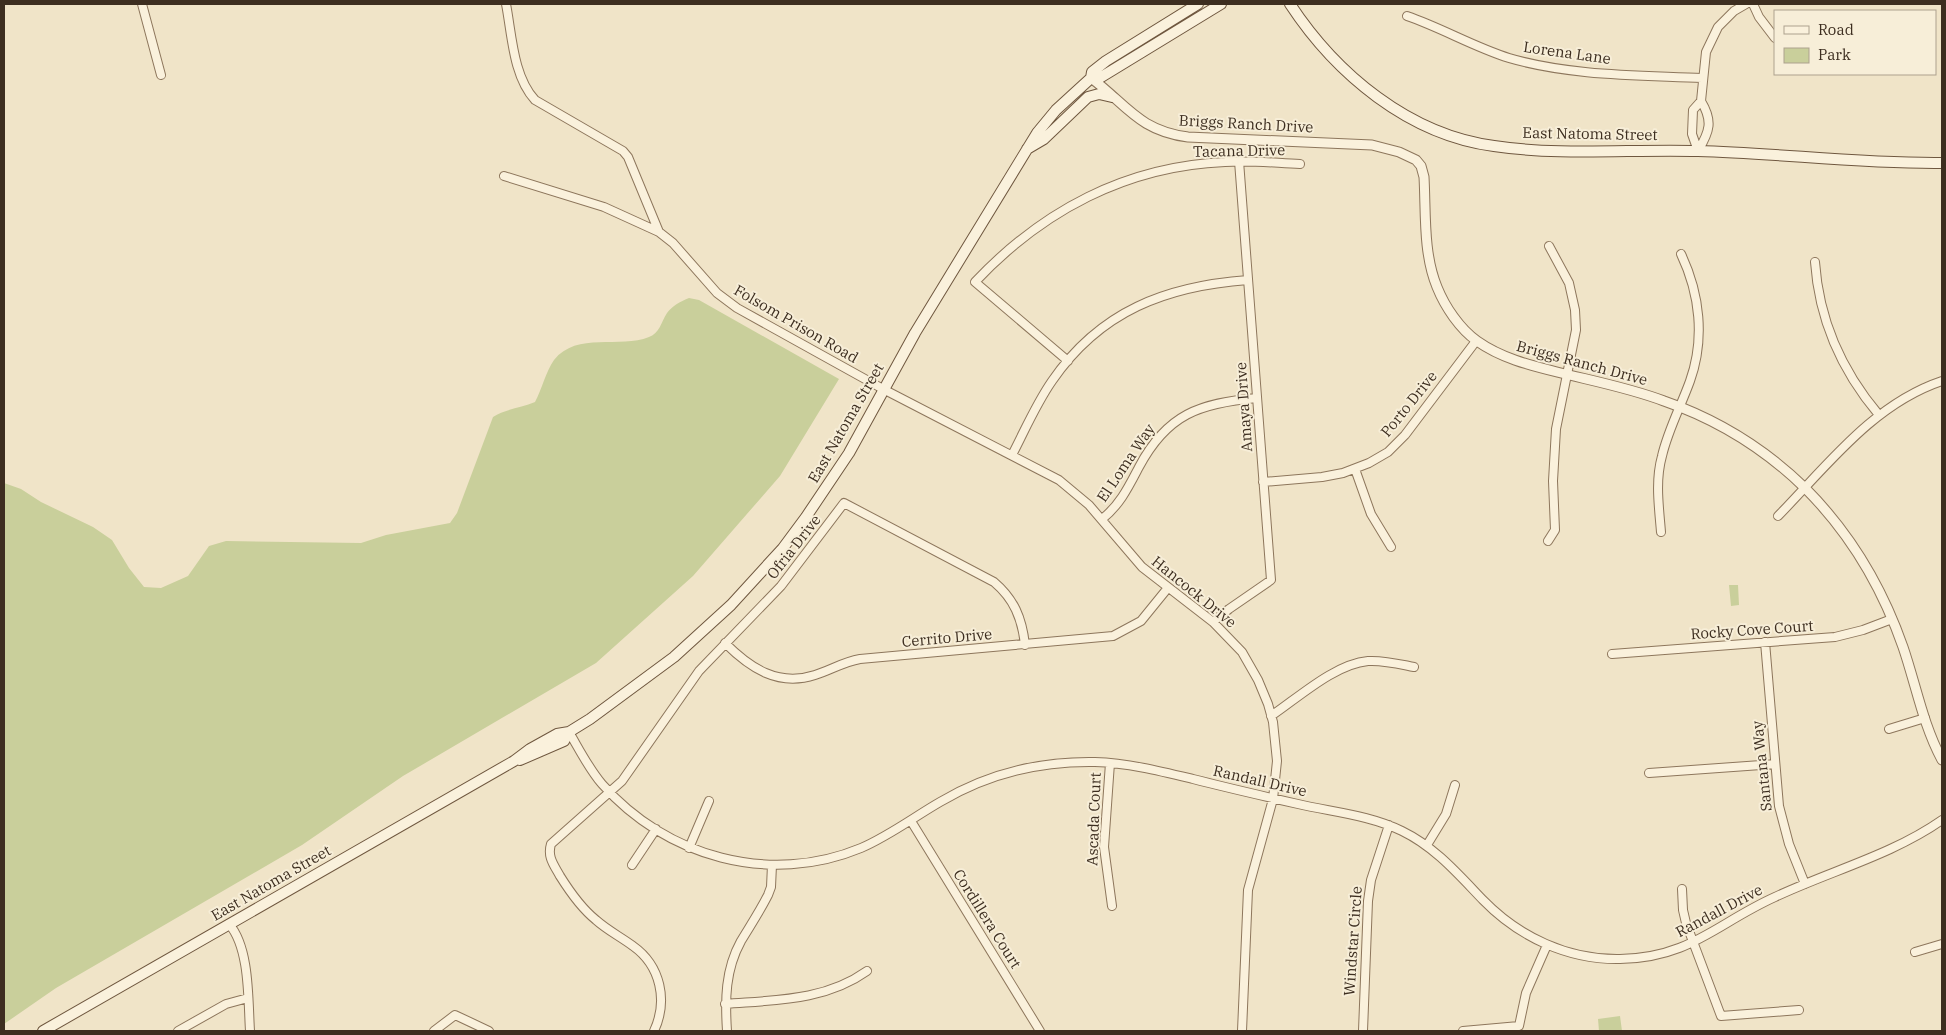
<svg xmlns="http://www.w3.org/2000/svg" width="1946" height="1035" viewBox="0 0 1946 1035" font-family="'IBM Plex Serif',serif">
	<rect width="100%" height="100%" fill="#f0e4c8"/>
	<path fill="#c9cf9b" d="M689,298L699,300L839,379L780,476L693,576L596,663L403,776L302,845L56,988L4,1024V483L21,489L41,502L93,527L112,540L129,568L144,587L161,588L188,576L209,546L226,541L361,543L386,535L450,523L457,513L493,417C505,409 521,408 535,402C542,389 546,371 554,360C577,331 620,349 649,337C660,333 661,322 667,313C672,306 681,301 689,298Z
		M1729,585H1738L1739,605L1731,606Z
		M1620,1016L1622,1031H1599L1598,1019Z"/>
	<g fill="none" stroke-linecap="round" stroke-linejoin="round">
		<defs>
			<path id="minor" d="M142,4L161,75
				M506,4C512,35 513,76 535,100L623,151L628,157L659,232L673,243L717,293L737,308L883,389L1059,480L1089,505L1142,567L1213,622L1242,652L1258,680L1268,704L1273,722L1277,761L1273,799L1248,890L1242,1031
				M1753,4L1759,17L1775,38
				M1407,16C1442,28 1474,47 1509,58C1570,76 1639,75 1702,78
				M1698,151L1692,134L1693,110L1701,101L1706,52L1718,27L1734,11L1746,4
				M1698,151C1710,131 1713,121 1701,101
				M504,176L604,207L659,232
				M1815,262C1819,320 1841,370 1879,415
				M1068,361L975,282C1042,211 1126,166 1225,162C1250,160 1275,163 1300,164
				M1012,455C1025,430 1036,404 1052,381C1100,311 1166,286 1248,280
				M1355,469L1371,514L1391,547
				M1263,482L1322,477L1343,473L1369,463L1388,452L1405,435L1476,341
				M1778,516C1827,466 1873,404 1942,381
				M1102,519C1120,505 1129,486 1139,467C1167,414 1200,403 1257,398
				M1661,532C1659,507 1655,481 1662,456C1668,430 1681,406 1690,381C1705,339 1700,294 1681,254
				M1548,541L1555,530L1553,481L1556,429L1576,330L1575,310L1569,283L1549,246
				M1213,622L1229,609L1271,580L1239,161
				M1765,642L1779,806L1789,844L1805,884
				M725,643C750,668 778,687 815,675C831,670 843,662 860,659L1113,636L1141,621L1167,589
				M1612,654L1835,637L1863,630L1892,619
				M1271,716C1299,697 1335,664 1368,661C1384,660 1399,664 1414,667
				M1889,729L1925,718
				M569,732C579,749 589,769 602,784C666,857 770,886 861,848C889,836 914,817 940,802C987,774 1040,761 1095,762C1128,763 1160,771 1193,779C1228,788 1263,796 1298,804C1332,812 1370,815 1402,831C1435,847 1458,874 1483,900C1519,937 1568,960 1620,959C1690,958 1717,923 1775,897C1830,871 1892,855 1942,820
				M1110,763L1104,847L1112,906
				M1649,773L1775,764
				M911,821L1040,1031
				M1427,845L1446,814L1455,785
				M689,848L709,801
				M632,865L656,829
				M1682,889L1683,910L1686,923L1721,1016L1799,1010
				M229,924C250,948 248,1000 250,1031
				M1915,952L1942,944
				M725,1004C775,1000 825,1001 867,971
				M178,1031L226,1004L248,998
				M434,1031L455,1015L489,1031
				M654,1031C668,1001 661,966 633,946C621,937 607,930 596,920C581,908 570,892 560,876C554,865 547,857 551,844L622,781L699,671L781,586L844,503L994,582C1014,599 1022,618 1025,645
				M727,1031C725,1000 725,970 741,941C750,926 760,911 768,895L771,887L772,865
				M1363,1031L1368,901L1371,880L1389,825
				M1463,1031L1519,1026L1526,993L1547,945"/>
			<path id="tertiary" d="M1091,78C1126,104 1139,131 1188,137L1372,145L1399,152L1416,160L1421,166L1424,177C1426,213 1423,253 1437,287C1445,307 1460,329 1477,341C1501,358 1529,365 1557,372C1593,381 1630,388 1664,401C1716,419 1765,449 1805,488C1850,533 1882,587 1903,647C1916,685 1923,725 1942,760"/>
			<path id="secondary" d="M1290,4C1336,74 1409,135 1494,146C1561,156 1630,149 1698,151C1779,153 1860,164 1942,163
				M1091,78L1092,72L1106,61L1198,4
				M1027,149L1044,139L1088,97L1099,94L1112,97
				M520,760L564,741L569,732
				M43,1031L514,761L530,749L557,734L569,732L590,719L674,657L731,605L783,548L806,517L849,453L915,333L1037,133L1056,110L1091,78L1098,79L1221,4"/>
		</defs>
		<use href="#minor" stroke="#8d765c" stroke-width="10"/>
		<use href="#tertiary" stroke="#8d765c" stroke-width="11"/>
		<use href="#secondary" stroke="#6f573f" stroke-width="12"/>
		<use href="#minor" stroke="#faf1dc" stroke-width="8"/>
		<use href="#tertiary" stroke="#faf1dc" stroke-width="9"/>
		<use href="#secondary" stroke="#faf1dc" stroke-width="10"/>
	</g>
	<g text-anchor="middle" stroke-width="4" stroke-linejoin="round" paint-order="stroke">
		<g font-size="15" fill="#3d2e20" stroke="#f7eed8">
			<text transform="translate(1567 53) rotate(8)" y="5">Lorena Lane</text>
			<text transform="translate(1246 124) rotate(3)" y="5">Briggs Ranch Drive</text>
			<text transform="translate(1590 134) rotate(1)" y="5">East Natoma Street</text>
			<text transform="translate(1239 151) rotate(-1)" y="5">Tacana Drive</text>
			<text transform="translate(796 324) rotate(30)" y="5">Folsom Prison Road</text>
			<text transform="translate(1582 363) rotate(15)" y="5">Briggs Ranch Drive</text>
			<text transform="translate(1409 404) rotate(-51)" y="5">Porto Drive</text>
			<text transform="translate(1244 407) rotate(-94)" y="5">Amaya Drive</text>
			<text transform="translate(846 423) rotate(-60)" y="5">East Natoma Street</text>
			<text transform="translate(1126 463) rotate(-56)" y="5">El Loma Way</text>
			<text transform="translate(794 547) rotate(-52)" y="5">Ofria Drive</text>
			<text transform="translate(1194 592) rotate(39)" y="5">Hancock Drive</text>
			<text transform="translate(1752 630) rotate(-4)" y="5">Rocky Cove Court</text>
			<text transform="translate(947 638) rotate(-5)" y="5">Cerrito Drive</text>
			<text transform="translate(1762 766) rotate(-96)" y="5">Santana Way</text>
			<text transform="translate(1260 781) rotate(13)" y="5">Randall Drive</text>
			<text transform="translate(1094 819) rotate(-88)" y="5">Ascada Court</text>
			<text transform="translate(271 883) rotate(-30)" y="5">East Natoma Street</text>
			<text transform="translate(1719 911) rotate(-28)" y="5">Randall Drive</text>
			<text transform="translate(987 919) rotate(58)" y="5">Cordillera Court</text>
			<text transform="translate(1353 941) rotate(-86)" y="5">Windstar Circle</text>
		</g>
	</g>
	<rect width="1946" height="1035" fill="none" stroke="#3d2e20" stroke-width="10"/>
	<rect x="1774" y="10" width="162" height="65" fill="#f7eed8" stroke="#ada18e"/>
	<rect x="1784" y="26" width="25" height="8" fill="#faf1dc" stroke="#ada18e"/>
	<text x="1818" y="35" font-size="15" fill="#3d2e20">Road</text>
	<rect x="1784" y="48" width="25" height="15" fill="#c9cf9b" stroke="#ada18e"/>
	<text x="1818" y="60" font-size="15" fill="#3d2e20">Park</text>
</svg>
